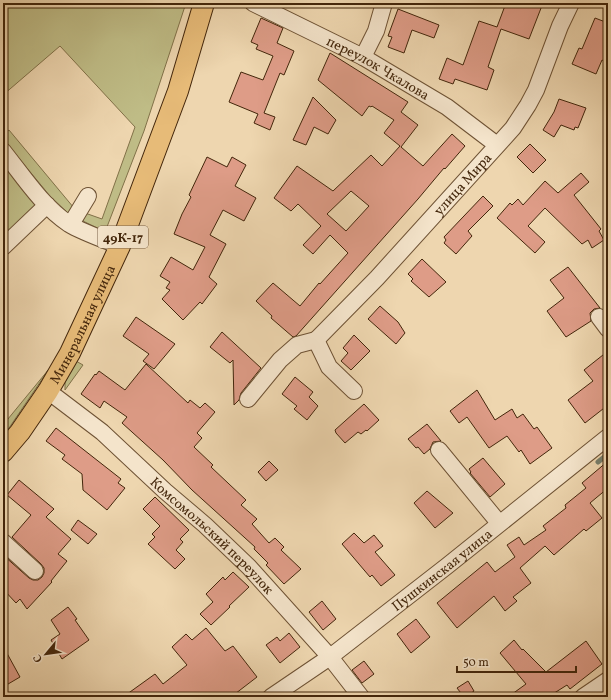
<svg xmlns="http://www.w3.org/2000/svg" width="611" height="700" viewBox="0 0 611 700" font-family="Vollkorn,serif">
	<rect width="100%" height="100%" fill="#eed6af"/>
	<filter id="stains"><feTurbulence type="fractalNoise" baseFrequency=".005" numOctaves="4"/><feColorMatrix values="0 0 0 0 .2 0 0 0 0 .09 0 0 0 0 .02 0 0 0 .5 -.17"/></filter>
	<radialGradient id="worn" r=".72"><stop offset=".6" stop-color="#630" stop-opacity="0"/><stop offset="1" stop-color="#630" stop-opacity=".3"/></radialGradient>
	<path fill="#bfbc86" stroke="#817148" d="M3,3H186L144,131L105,232L83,221L85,213L102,219L135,127L60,46L3,95Z
		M9,130L74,208L68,213L50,196L3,139V135Z
		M3,162L36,205L3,241Z
		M76,361L83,365L65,390V382Z
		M49,369L9,428L3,435V425Z"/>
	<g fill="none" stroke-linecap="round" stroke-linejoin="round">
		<path stroke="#777e6c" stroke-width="5" d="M598,462L608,454"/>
	</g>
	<path fill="#de9c87" stroke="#43260b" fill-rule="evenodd" d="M506,3H543L529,39L501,29L488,67L494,70L487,90L455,79L453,84L439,79L447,58L463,65L479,21L497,27Z
		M398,9L439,25L434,38L412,30L404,53L388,47L392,37L388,36Z
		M261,18L283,28L277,43L294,51L284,75L280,73L264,113L275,117L270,130L254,123L258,114L229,102L241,72L263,80L273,56L256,49L258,45L251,42Z
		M595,18L608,23V63L602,60L596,74L572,64L579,48L582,49Z
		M330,53L408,102L401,112L418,125L401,147L423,166L452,134L465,146L445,169L444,168L418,199L296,336L293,337L271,318L272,316L256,301L273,283L300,306L319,283L320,284L348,253L330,235L313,254L303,245L321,226L298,204L291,211L274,198L297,166L333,191L371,155L382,166L400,146L384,133L394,120L372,106L371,107L369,106L362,116L318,80ZM351,191L369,206L346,231L327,214Z
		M313,97L336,120L328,134L314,127L306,145L293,140Z
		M559,99L586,108L578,128L575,127L574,130L561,125L554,137L543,130L554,112Z
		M530,144L546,160L533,173L517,157Z
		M207,157L227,167L232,157L246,165L235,186L256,198L244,221L223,210L210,235L226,244L209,277L217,284L202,304L200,302L183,320L162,299L170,290L166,288L170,282L160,276L171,257L193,270L205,247L174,234L182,214L191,197L189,195Z
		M581,173L589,182L574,195L601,229L599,231L604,240L592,248L588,240L582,244L545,208L528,226L545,242L535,253L497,218L510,203L512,205L518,199L523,205L545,181L558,193Z
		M483,196L493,206L468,231L472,236L456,254L444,243L446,240L444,237Z
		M422,259L446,282L429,297L411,281L413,279L408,274Z
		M568,267L600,308L594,309L590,313L591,321L566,337L547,311L564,298L550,280Z
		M380,306L398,322L405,333L396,344L368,319Z
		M136,317L175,344L154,369L143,361L149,354L123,336Z
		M222,332L261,368L241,393L239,400L234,405L233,360L230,363L210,347Z
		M354,335L370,351L351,370L341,361L348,353L343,348Z
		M608,351V405L585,423L568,400L593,381L584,370Z
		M146,364L188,403L190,400L200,408L205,403L215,412L197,433L202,438L194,447L213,465L211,467L246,500L241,505L257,519L252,524L269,543L275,538L284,547L281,550L301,569L284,584L266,565L268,563L254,549L255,547L192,490L163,460L122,423L127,417L104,401L100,408L81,394L95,374L96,375L99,371L125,390Z
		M295,377L313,392L309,397L318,406L307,420L294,409L297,406L282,394Z
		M477,390L495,420L512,409L517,418L523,414L534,429L537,427L552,448L530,464L521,450L519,452L507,436L489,448L467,417L459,423L450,411Z
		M364,404L379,420L367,431L366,430L361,434L358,432L345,443L336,433L335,430Z
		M427,424L441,441L433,442L430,449L424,454L418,447L416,448L408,439Z
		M56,428L121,479L118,483L125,488L107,510L83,490L82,474L62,459L65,455L46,441Z
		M483,458L505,484L490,497L470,473L471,472L469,469Z
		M269,461L278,470L266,481L258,472Z
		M608,461V488L590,503L602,518L586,531L584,529L554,555L545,546L520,568L531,583L513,597L517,601L505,611L494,596L457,628L437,603L487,562L495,572L515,557L507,545L519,537L524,545L546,530L543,526L566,508L565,505L586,488L582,483Z
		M19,480L54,509L46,517L71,539L58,554L67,561L51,581L52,582L27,609L20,599L16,603L3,589V555L29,578L33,580H38L42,577L44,573V568L41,564L12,537L31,515L7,495Z
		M427,491L453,513L435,528L414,503Z
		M155,497L189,530L180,539L183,542L176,550L185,559L175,569L148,544L155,537L152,534L160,526L143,509Z
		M78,520L97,534L88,544L71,530Z
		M354,533L364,543L374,535L383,546L375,552L395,575L381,586L372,575L370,577L342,544Z
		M233,572L249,587L229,606L230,607L211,625L200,614L213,602L206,594L223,577L225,580Z
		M322,601L336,619L323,630L309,612Z
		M68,607L77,619L75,620L89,640L62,659L51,640L60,634L51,620Z
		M416,619L430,637L411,653L397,634Z
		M206,628L225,651L233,646L257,677L231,697H123L155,674L163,684L187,665L172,647L186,634L192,640Z
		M289,633L300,647L280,663L266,645L277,637L280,641Z
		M514,640L522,650L523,649L546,672L586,641L602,664L570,689L567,685L548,697H508L526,684L500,653Z
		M3,646L20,677L3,687Z
		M364,661L374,674L362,683L352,670Z
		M468,681L474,691L466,697H464L457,688Z"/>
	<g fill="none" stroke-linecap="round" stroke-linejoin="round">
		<defs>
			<g id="minor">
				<path id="s1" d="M253,3L363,57L447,107L497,145"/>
				<path d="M363,57L376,31L384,3"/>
				<path d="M3,151C23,176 42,206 69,224C82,232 105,240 120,246"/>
				<path d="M71,224L88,196"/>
				<path d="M3,247L47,205"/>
				<path d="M599,317L608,329"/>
				<path id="s2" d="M316,340L377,278L513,128L528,105L536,90L560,26L571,3"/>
				<path d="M316,340L329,367L354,391"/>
				<path id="s3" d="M48,391L102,432L165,491L205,525L249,567L330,657L361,697"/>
				<path d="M248,399L280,360L297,345L316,340"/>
				<path d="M439,450L499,523"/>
				<path d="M3,542L35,571"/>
				<path id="s4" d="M271,697L330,657L447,566L608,437"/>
				<path d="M583,697L608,680"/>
			</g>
			<g id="major">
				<path id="s5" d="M3,452L20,432L48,391L70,353L120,246L178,91L204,3"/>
			</g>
		</defs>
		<use href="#minor" stroke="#6e5234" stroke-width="18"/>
		<use href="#major" stroke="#43260b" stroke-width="22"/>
		<use href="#minor" stroke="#f4e4cb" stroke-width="16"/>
		<use href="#major" stroke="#e7bb78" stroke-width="20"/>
	</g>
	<g text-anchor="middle" stroke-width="3" stroke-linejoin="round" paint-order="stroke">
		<rect fill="#f4e4cb" stroke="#785f45" stroke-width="1" x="98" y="226" width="50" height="22" rx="3"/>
		<g font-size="13" font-weight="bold" fill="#43260b">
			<text x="123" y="242">49К-17</text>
		</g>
		<g font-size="14" fill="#43260b" stroke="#f4e4cb">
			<text dy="5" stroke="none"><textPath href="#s1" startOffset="141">переулок Чкалова</textPath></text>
			<text dy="5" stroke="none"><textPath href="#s2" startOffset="214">улица Мира</textPath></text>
			<text dy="5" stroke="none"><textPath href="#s5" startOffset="151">Минеральная улица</textPath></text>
			<text dy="5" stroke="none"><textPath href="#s3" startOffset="219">Комсомольский переулок</textPath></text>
			<text dy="5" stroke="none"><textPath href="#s4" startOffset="213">Пушкинская улица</textPath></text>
		</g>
	</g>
	<rect width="611" height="700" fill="none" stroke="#eed6af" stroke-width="16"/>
	<rect x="4" y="4" width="603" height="692" fill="none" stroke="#43260b" stroke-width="2"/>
	<rect x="8" y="8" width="595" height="684" fill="none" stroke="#43260b"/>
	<g transform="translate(46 654) rotate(241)" stroke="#f4e4cb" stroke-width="3" paint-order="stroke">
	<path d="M0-3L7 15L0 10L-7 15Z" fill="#43260b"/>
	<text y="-6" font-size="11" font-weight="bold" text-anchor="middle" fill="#43260b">С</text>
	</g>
	<path d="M457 666v6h119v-6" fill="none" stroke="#43260b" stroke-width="2"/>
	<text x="463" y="666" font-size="12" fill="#43260b" stroke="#f4e4cb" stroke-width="3" paint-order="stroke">50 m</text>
	<rect width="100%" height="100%" filter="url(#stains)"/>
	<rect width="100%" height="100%" fill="url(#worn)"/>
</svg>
